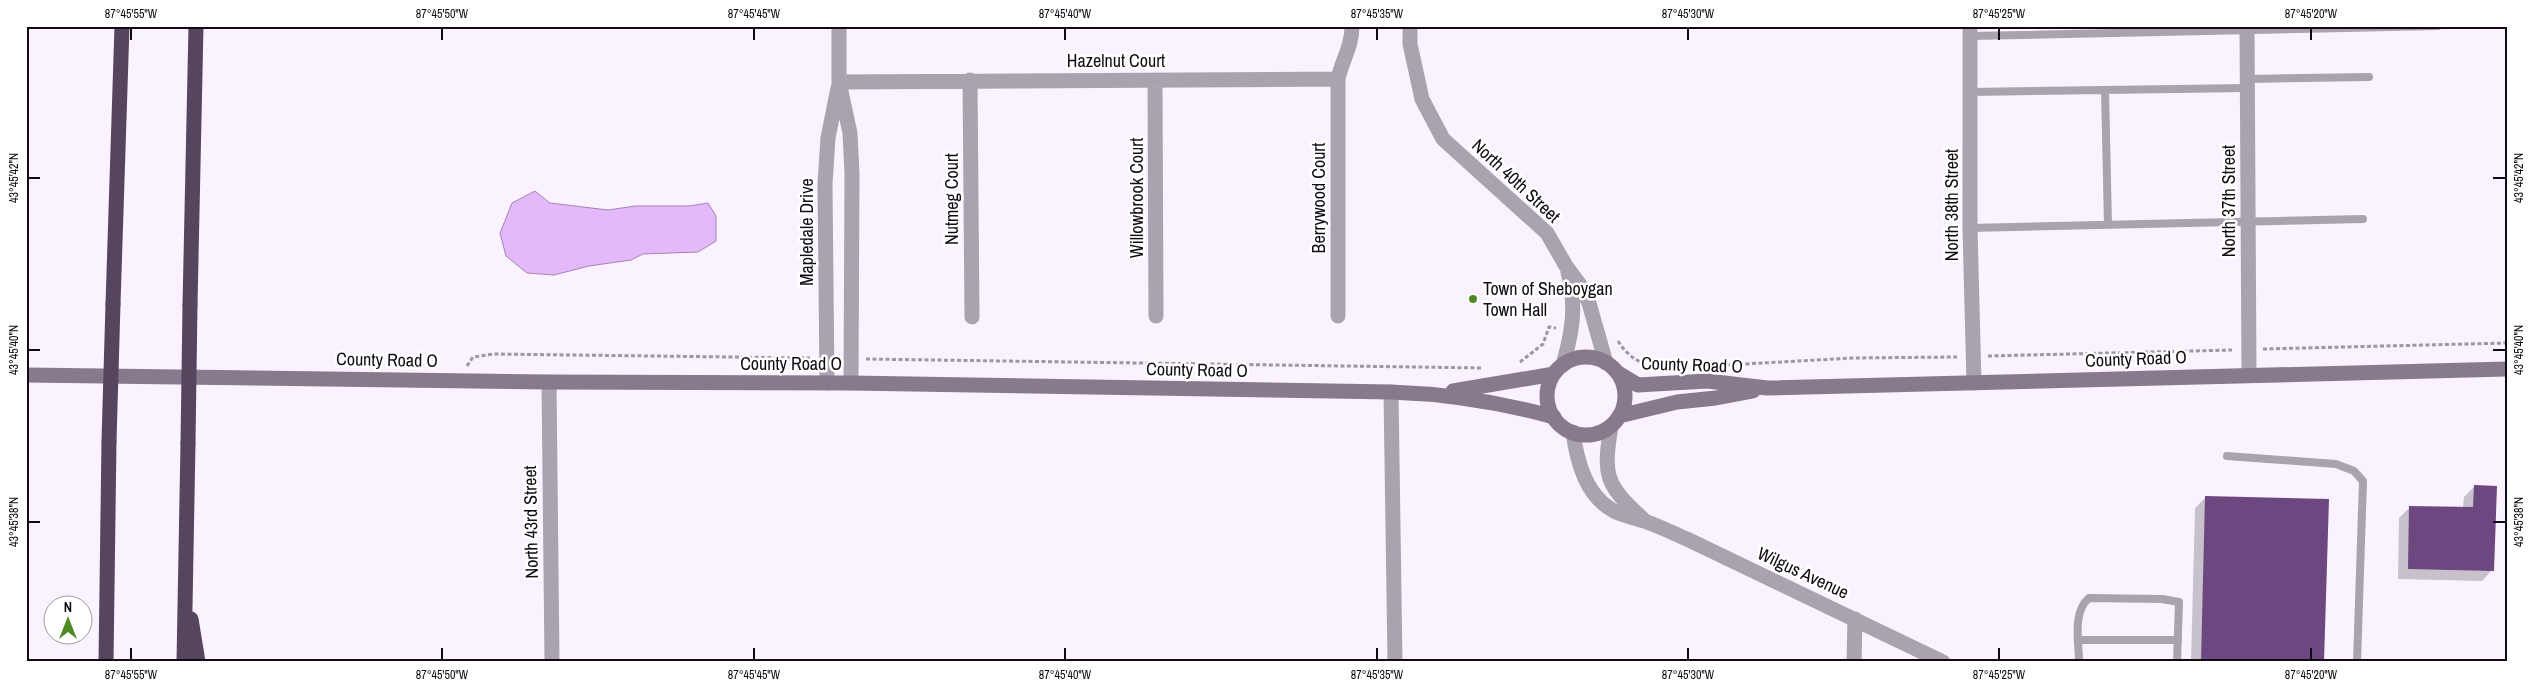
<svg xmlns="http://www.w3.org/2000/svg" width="2533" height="688" viewBox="0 0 2533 688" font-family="'Archivo Narrow',sans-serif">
	<rect width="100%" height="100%" fill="#faf2fe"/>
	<path fill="#e4b9f9" stroke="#a484b4" d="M535,191L550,203L608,210L635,206H689L708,203L716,216V241L698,252L643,254L631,260L589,266L554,275L527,273L506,256L500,233L512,203Z"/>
	<path fill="#0003" d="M2474,487L2492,570L2482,581L2398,579L2399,518L2410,507L2463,508L2464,497Z
		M2206,497L2323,662H2191L2195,508Z"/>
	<path fill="#6d477f" d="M2474,485L2497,486L2494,571L2408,569L2409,506L2473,507Z
		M2205,496L2329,499L2324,662H2201Z"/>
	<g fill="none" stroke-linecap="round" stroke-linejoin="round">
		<path stroke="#9e97a1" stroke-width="3" stroke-dasharray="4 2.5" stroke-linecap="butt" d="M1618,341C1628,357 1640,364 1657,366
			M2263,349L2507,343
			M1988,356L2232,350
			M866,359L1483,368
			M1520,362L1543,344L1549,327L1556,328
			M1726,365L1853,358L1957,357
			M467,366L473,357L494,354L810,358"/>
		<path stroke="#aaa2ae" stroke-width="8" d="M1970,36L2438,26
			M2247,79L2369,77
			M2105,90L2108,225
			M1971,92L2247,88
			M1970,228L2363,219
			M2227,456L2336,464L2354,471L2363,481L2357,662
			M2080,640H2178
			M2079,662C2079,642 2072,612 2089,598L2162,599L2179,602L2177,662"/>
		<path stroke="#aaa2ae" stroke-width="15" d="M839,26V82L850,133L852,174L851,383
			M1410,26V44L1422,99L1443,139L1547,233L1566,266L1580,285L1589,303L1606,363
			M1970,26V228L1974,383
			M2247,26L2249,375
			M970,80L972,317
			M1155,80L1156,316
			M839,82L1338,79
			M1338,316V79C1342,60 1352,47 1352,26
			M1563,365C1572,333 1577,306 1568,272
			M549,382L552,662
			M827,383L825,184L828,138L838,88
			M1391,392L1395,662
			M1611,426C1603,476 1605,484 1643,519
			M1573,432C1577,462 1586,496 1614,511C1624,516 1636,518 1647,522C1661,527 1675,534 1689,540L1943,662
			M1854,662L1855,619"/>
		<path stroke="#867a8c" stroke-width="15" d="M1547 396a39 39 0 1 1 78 0a39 39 0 1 1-78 0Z
			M1618,373L1638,385L1707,381L1767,388L2507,369
			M26,375L549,382L851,383L1391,392C1447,394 1500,402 1554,417
			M1453,391L1554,374
			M1619,416L1677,402L1716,398L1753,391"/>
		<path stroke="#56455e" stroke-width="15" d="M113,304L122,26
			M190,305L196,26
			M191,619L198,662
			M106,662L109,441
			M184,662L188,443"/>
		<path stroke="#56455e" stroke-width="15" d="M109,441L113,304
			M188,443L190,305"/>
	</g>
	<path fill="none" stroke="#100a13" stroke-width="2" d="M131,28V40M442,28V40M754,28V40M1065,28V40M1377,28V40M1688,28V40M1999,28V40M2311,28V40M28,178H40M2493,178H2506M28,350H40M2493,350H2506M28,522H40M2493,522H2506M131,648V660M442,648V660M754,648V660M1065,648V660M1377,648V660M1688,648V660M1999,648V660M2311,648V660"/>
	<circle fill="#508824" stroke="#fff" stroke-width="2" cx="1473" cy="299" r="5"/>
	<g text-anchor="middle" stroke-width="5" stroke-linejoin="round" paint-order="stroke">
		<g font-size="18" fill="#100a13" stroke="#fff">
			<text x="1116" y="67">Hazelnut Court</text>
			<text transform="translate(1516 181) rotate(43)" y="6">North 40th Street</text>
			<text transform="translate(1137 198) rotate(-90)" y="6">Willowbrook Court</text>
			<text transform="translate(1319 198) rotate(-90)" y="6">Berrywood Court</text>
			<text transform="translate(952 199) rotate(-90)" y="6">Nutmeg Court</text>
			<text transform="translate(2229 201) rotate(-90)" y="6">North 37th Street</text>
			<text transform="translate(1952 205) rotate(-90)" y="6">North 38th Street</text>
			<text transform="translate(807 232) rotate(-90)" y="6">Mapledale Drive</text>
			<text transform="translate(2136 359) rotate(-2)" y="6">County Road O</text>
			<text transform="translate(387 360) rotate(1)" y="6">County Road O</text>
			<text x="791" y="370">County Road O</text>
			<text transform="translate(1692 365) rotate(2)" y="6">County Road O</text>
			<text transform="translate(1197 370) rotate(1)" y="6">County Road O</text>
			<text transform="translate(531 522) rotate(-91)" y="6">North 43rd Street</text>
			<text transform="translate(1803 573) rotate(25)" y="6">Wilgus Avenue</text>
		</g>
		<g font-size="18" fill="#100a13" stroke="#fff" text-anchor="start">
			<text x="1483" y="295">Town of Sheboygan<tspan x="1483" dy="21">Town Hall</tspan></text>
		</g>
	</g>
	<rect width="2533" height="688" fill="none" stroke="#ffffff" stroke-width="55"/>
	<g transform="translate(68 620)"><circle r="24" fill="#ffffff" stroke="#9f9da1"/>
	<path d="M0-4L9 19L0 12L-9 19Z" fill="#508824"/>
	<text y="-8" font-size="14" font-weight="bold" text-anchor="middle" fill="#100a13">N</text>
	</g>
	<rect x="28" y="28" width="2478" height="632" fill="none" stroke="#100a13" stroke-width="2"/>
	<g font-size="12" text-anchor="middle" fill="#100a13">
		<text x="131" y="18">87°45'55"W</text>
		<text x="442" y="18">87°45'50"W</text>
		<text x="754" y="18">87°45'45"W</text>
		<text x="1065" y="18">87°45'40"W</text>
		<text x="1377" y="18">87°45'35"W</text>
		<text x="1688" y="18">87°45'30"W</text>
		<text x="1999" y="18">87°45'25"W</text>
		<text x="2311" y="18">87°45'20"W</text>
		<text transform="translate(14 178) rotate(-90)" y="4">43°45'42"N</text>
		<text transform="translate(2519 178) rotate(-90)" y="4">43°45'42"N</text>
		<text transform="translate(14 350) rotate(-90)" y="4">43°45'40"N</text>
		<text transform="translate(2519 350) rotate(-90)" y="4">43°45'40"N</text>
		<text transform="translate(14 522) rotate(-90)" y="4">43°45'38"N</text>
		<text transform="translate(2519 522) rotate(-90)" y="4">43°45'38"N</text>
		<text x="131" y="679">87°45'55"W</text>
		<text x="442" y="679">87°45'50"W</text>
		<text x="754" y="679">87°45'45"W</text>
		<text x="1065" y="679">87°45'40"W</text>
		<text x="1377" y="679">87°45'35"W</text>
		<text x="1688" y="679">87°45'30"W</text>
		<text x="1999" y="679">87°45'25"W</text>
		<text x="2311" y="679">87°45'20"W</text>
	</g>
</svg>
